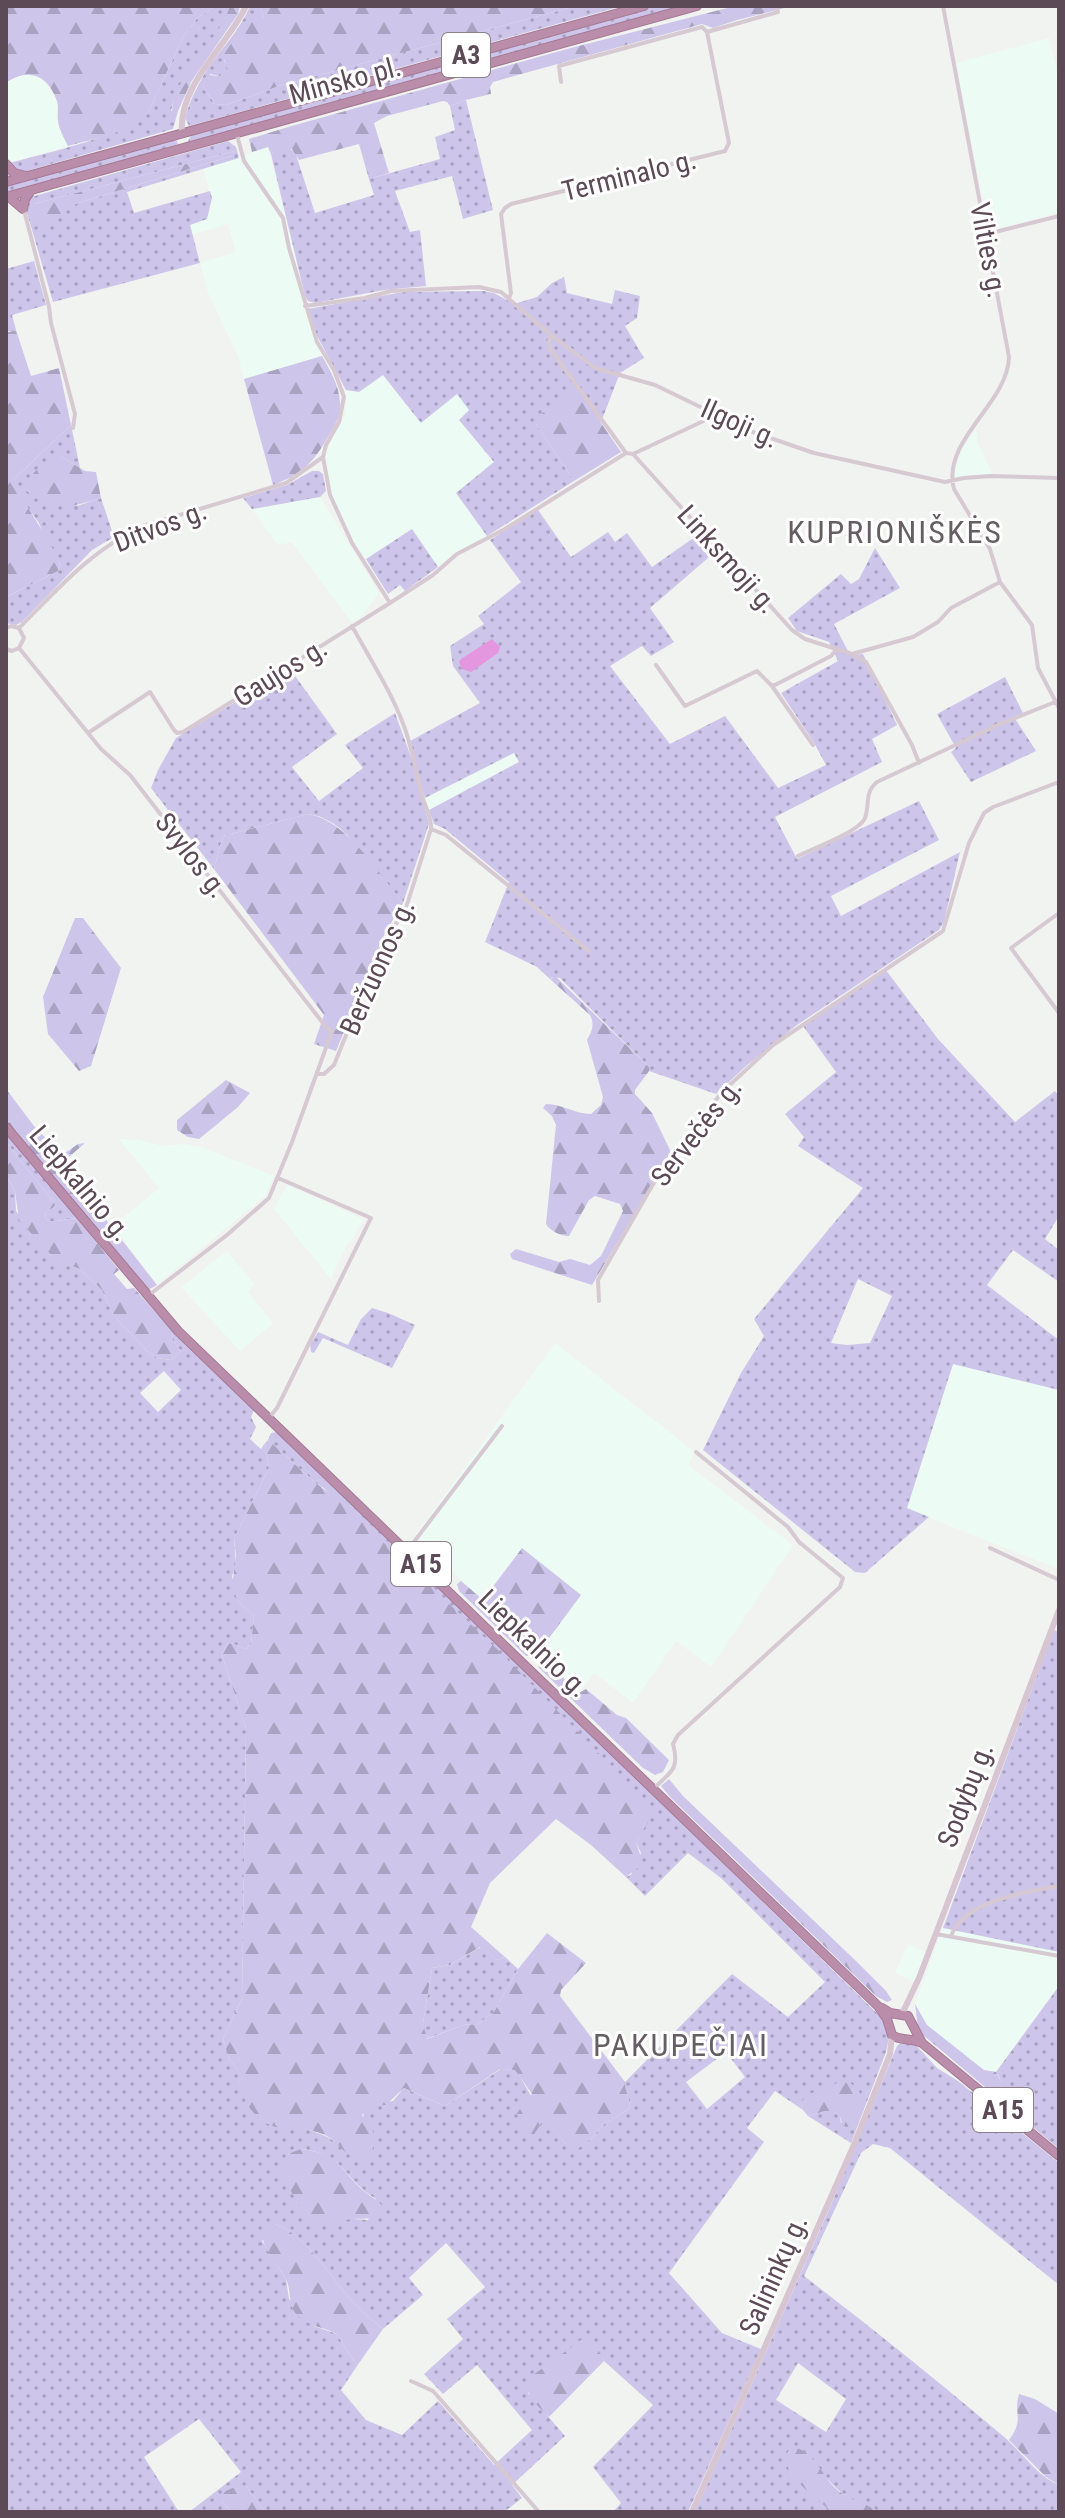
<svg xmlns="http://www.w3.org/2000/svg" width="1065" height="2518" viewBox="0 0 1065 2518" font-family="'Roboto Condensed',sans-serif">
	<defs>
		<pattern id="grass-dots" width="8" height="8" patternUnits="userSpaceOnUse" patternTransform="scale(2)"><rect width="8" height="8" fill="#cec5eb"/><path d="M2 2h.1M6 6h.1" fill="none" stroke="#aaa2c1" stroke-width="1.8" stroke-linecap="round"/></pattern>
		<pattern id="forest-firs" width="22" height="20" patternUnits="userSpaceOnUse" patternTransform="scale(2)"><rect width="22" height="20" fill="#cec5eb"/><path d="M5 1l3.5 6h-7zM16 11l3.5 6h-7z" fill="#aaa2c1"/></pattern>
	</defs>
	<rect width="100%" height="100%" fill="#f1f3f1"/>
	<path fill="#edfbf5" d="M1049,38L1059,78V212L989,231L956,63Z
		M27,74L38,76L46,83L58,103V122L68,146L6,164V83L19,75Z
		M268,147L308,309L320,342L328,354L244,379L238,356L208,293L200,263L236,252L228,224L193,234L190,225L207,219L212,198L203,168Z
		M383,375L457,394L470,410L459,420L494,462L456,493L487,536L451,556L438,567L412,529L366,559L355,544L333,498L325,459L327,449L345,416L346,390L360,392Z
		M976,428L978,443L992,474L955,478V470L962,449Z
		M320,497L379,593L362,616L352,623L292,542L278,545L252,509Z
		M514,752L520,761L429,810L425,798Z
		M119,1139L139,1140L163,1146L184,1144L201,1147L274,1176L265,1196L157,1285L113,1226L159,1188Z
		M287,1185L363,1219L350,1243L348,1242L331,1279L274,1209Z
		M227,1251L254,1284L249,1293L273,1323L240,1351L181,1287Z
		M555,1343L695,1452L688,1465L793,1545L711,1667L676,1641L633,1703L594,1673L579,1693L538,1653L581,1595L522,1548L482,1600L415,1536Z
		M953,1364L1059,1390V1569L907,1509Z
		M943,1928L1058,1952L1056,1970L1059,1973V1986L996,2072L984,2070L927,2025L915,2004Z
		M908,1944L927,1953L914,1982L895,1973Z"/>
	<path fill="url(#grass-dots)" fill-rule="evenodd" d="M216,6H230C218,45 180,70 171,111H178L173,129L6,177V164C41,154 127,136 149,111L183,37L198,17Z
		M250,6H259L264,17L258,19L224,60L229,71L220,76L210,74L203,87L215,104L226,105L282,85L576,6H622L189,126L185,118C190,99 200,81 210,65C224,46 241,28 250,6Z
		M656,6H685L190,143L188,141L191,136L225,124Z
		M466,100L493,210L463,219L452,176L395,191L410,232L420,230L426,286L384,290L315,303L308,301L305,296L271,154L288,148L295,152L315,213L374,195L369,179L440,159L435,137L455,130L450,106Z
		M176,139L178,144L143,156L6,195V186Z
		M228,141L236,147L239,158L127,192L134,213L210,191L212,198L207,219L190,225L200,263L53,302L25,206L31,197ZM235,151V155L72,205L34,204Z
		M34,261L46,305L12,315L16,330L6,332V269Z
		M564,277L567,293L612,304L615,290L640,296L637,318L625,326L644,358L620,373L601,422L536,424L574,481L487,536L456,493L494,462L459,420L469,410L457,394L421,423L383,375L359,392L346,390L316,334L308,309L403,292L483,291L494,293L514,304L537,297L552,283Z
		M71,425L80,468L60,456L77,506L101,498L114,537L92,550L22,622L16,625L6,623V597L58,571L60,562L44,537L39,523L16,491L12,481Z
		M312,471H319L323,474L326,491L320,497L252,509L243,498L287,485Z
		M538,510L571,557L608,532L615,542L627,533L652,567L699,534L715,552L650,608L674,642L651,656L642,646L610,666L670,744L725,716L778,788L826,765L813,741L781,693L838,661L829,642L797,631L788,618L841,574L851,584L859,579L875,548L900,588L834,624L850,655L863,654L897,725L872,739L882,762L775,817L797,859L919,801L939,840L831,896L841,916L960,852L944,922L939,930L797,1025L746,1066L716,1094L649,1071V1067L560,978L552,977L551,980L537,967L485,942L509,882L445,829L434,824L429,810L519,762L514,753L425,798L423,793L410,741L480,703L453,666L450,646L484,624L478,616L521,582L490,540Z
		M412,529L438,567L405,591L400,585L388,594L366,559Z
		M290,669L337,734L292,767L319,801L363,768L345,745L395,713L415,768L429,824L403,903L347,835C336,824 324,816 308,814L223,836L214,869L151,788L158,770L176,738Z
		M1005,677L1023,713L1014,717L1036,751L971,782L951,752L956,748L937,714Z
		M885,969L938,1039L1015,1122L1055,1091L1059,1096V1216L1045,1239L1059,1250V1282L1013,1250L987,1285L1059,1340V1390L953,1364L907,1508L929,1517L865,1573L855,1572L703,1450L741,1373L764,1336L754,1319L863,1188L798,1146L804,1137L785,1114L836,1072L803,1026ZM858,1279L892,1296L870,1343L847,1345L831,1343Z
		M6,1132L77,1218L49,1222L45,1217L46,1212L54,1207L55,1204L6,1142Z
		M6,1175L15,1191L16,1211L50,1254L58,1261L80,1269L102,1290L113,1315L148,1352L158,1358L171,1360L181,1351L172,1339L173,1332L254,1410L251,1417L256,1427L250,1439L261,1449L265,1443L269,1468L234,1539L236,1566L232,1576L238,1601L254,1616L251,1644L246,1649L231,1643L227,1644L222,1655L246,1729L242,1998L223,2039L229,2059L239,2071C239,2080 240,2087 244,2095C263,2142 301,2116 335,2142L370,2126L363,2119L364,2111L371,2105L393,2101L404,2088L445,2106L501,2069L516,2070L544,2118L566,2144L590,2140L603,2125L630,2108C630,2099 625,2092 625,2082L732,1974L788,2017L825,1982L721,1878L688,1853L645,1896L626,1877L631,1875L641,1853L636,1842L654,1811L324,1488L317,1484L268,1440L271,1433L277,1432L464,1611L884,2020L889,2038L886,2052L851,2143L808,2116L825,2111H834L840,2117L841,2123L862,2110L801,2104L803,2110L775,2091L747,2128L764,2142L669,2273L722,2333L761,2349L688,2512H613L621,2503L593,2467L653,2405L604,2361L598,2350L528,2393L565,2436L512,2485L522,2498L504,2512H265L246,2486L222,2501L231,2512H189L241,2472L199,2419L144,2457L179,2512H6ZM164,1371L181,1390L158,1412L140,1393ZM726,2052L745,2077L707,2109L686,2082ZM302,2149C346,2155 344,2180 376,2199L368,2220L354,2219L288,2154ZM275,2224C304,2233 330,2276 350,2299C360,2310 371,2320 383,2329L423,2295L409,2278L446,2243L485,2287L447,2319L463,2339L424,2374L443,2394L477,2365L532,2430L494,2465L438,2401L402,2435L366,2420L341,2390L357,2366L337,2334L314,2326L289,2299L286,2279L262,2241Z
		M372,1308L388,1313L415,1325L392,1368L323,1338L314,1353L311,1352L310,1345L318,1332L348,1345L361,1319Z
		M1054,1630L1059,1632V1952L943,1928Z
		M481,1947L497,1960L505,1957L518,1969L494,2012L478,2024L463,2025L426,2039L423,2023L432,1968L450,1965Z
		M1059,1986V2149L997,2097C1002,2089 1003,2080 996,2072Z
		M903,2041L915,2044L937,2068L958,2081L1059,2163V2285L890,2148L873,2144L861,2153L804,2276C872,2328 938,2381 1003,2436C1021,2451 1037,2476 1059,2485V2512H879C871,2507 864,2505 855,2501C837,2493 825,2476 813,2460L791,2473L832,2512H695L831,2205L897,2046ZM798,2363L846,2399L826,2432L776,2400Z"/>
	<path fill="url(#forest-firs)" d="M6,6H216L198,17L183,37L149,111C130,134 95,138 68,146C64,138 59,129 58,121C57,114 59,107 57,101C48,75 28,67 6,83Z
		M230,6H240L238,14L191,82L178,111L172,112C173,75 219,41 230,6Z
		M259,6H576L282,85L226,105L215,104L203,87L208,75L220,76L228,71L223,56L246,21L264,17Z
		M735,6H792L737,20L713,28L702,24L493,82L490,87L491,94L466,100L450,106L447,102L443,101L387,116L374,123L389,173L369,179L359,144L299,160L292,149L271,154L268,147L252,152L249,139L288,127L567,49Z
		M235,151V155L72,205C62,217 53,223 38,226L33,222L31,208L34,204Z
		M16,330L31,376L59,368L71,425L12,481L58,557L60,562L58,571L6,597V333Z
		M322,356C330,370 339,385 340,402C341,416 335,426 328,437C313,463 302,474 273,485L244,379Z
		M577,388L621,452L574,481L536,424V418Z
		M60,456L85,471L96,472L101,498C70,508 46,513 22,486L41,465Z
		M308,814C347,820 379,874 403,903L385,933L336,1051L314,1044L324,1015L214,869L223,836Z
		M75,918H83L121,968L91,1066L79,1071L48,1034L43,997Z
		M554,975L649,1067V1071L635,1090V1094L652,1113L670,1150V1154L592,1285L512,1259L510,1254L516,1249L559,1262L570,1259L590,1265L601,1256L623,1211L620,1204L595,1196L589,1200L569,1236C562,1237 549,1230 546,1224L556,1125L552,1116L543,1108L546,1104C562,1104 575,1114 591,1114L601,1105L603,1097L587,1040C592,1031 595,1025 590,1015L551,980Z
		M226,1080L250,1093L238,1107L199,1139L188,1137L177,1130V1120Z
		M6,1089L34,1126L59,1152L65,1153L78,1144L85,1143L62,1163L157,1285L148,1290L6,1121Z
		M6,1142L55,1204L54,1207L46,1212L45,1217L49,1222L77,1218L119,1270L114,1274L127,1289L134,1288L173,1332L172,1339L181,1351L171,1360L158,1358L148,1352L113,1315L102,1290L80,1269L57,1261L50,1254L19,1220L15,1191L6,1175Z
		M268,1440L317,1484L335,1497L498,1650L655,1811L636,1842L643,1864L626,1877L591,1845L556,1819L490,1883L471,1927L505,1957L497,1960L480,1947L450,1965L432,1968L423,2023L427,2039L463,2025L478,2024L494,2012L518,1969L547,1933L586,1963L561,1990L560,1996L625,2082C625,2092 630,2098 630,2108L603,2125L590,2140L576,2150L566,2144L544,2119L533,2136L521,2129L517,2113L532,2094L515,2070L500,2069L445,2106L404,2088L386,2105L371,2106L362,2115C364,2119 368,2122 370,2126C379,2138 374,2155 361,2160C345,2157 339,2142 325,2135C307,2127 298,2131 281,2128C255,2125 237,2095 239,2071L229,2059L223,2039L242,1998L246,1729L222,1655L227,1644L231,1643L246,1649L251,1644L254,1616L238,1601L232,1587L236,1556L234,1539L269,1468L265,1443Z
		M522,1548L581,1595L538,1653L533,1656H526L459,1591L457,1584L461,1581L483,1600Z
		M542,1657L579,1693L586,1689L617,1715L626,1718L669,1760L663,1772L655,1775L643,1768L539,1668L538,1665Z
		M669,1779L683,1796L856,1961L886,1991L892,2000L887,2002L876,1996L670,1797L661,1786Z
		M915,2004L927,2025L984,2070L996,2072L1002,2083L997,2097L923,2035L918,2027Z
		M844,2080C856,2084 868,2099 861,2111C858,2117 852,2122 848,2127L843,2126L840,2117L834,2111H825L808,2116L803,2110L801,2104L805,2096Z
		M301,2149C341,2154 339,2170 365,2192C371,2197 376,2199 381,2204V2210C372,2221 365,2218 352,2219C342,2220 331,2224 320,2223C302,2222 288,2183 280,2168C283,2155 290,2153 301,2149Z
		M275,2224C304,2233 330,2276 350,2299C360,2310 371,2320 383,2329L357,2366L337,2334C324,2327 309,2327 297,2315C287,2304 292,2292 286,2279C279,2264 245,2232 275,2224Z
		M581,2340C592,2341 601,2351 604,2361L549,2417C536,2403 520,2394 533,2375Z
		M1019,2394L1035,2399L1059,2414V2485L1046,2477L1009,2440C1025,2418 1013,2416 1019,2394Z
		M792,2447C813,2450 821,2473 834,2487C847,2500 865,2502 879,2512H832C818,2499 769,2466 792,2447Z
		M239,2485L246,2486L265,2512H231L222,2501V2495L226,2491Z"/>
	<path fill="#e496de" d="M492,639L500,647L498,653L471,672L462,669L459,662L461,659Z"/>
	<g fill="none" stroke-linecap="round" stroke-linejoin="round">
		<defs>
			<path id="highway" d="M6,164L14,173L26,176
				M6,182L644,6
				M6,197L697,6
				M9,197L23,209L25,199L30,192
				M6,1127L178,1331L878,2006L887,2019L892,2035C900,2041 912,2038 922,2043
				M882,2008L890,2013L908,2016L922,2043L1059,2156"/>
		</defs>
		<use href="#highway" stroke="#a67995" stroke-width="10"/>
		<path stroke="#d6c9d2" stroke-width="4" d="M943,6L1009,357C1008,404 941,440 954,489L990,549L1000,582L1032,625L1038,668L1059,708
			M561,82L559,66L702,27L707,32
			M237,135L244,161L283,218L289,248L317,342L334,370L344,397L339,422L326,445L323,457L330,495L352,543L390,603
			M24,210L49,307L51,323L75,414L73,428
			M987,234L1059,216
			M509,298L511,293L501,214L505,208L511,204L725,151L729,143L707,32L778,12L776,6
			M305,306L365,298L391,291L479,287L501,292L551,335L595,368L655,385L750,431L814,453L945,482L964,478L990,476L1059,478
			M551,335L549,341L551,350L626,453L633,454L792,630L805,639L852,654L866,662L912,745L919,763
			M633,454L712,417L715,413
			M6,628L11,626L19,628L24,638L19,648L12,651L6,649
			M19,628C59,588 91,550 143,526L286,483L323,457
			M19,648L101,749L130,775L326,1027L332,1031L292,1142L269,1198L227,1235L149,1295
			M852,654L913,637L938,622L951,608L1000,582
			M656,665L685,706L757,671L771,685H775L831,656L837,649
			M772,686L813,745
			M88,733L150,692L174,730L177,733L183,732L390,603L433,575L457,554L505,529L626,453
			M431,829L446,835L589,951
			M798,856C812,849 859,832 865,818C870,804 864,793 877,782L1000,724L1055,702
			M1059,913L1011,948L1059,1013
			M318,1074H324L334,1065L384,941L405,911L431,829C432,816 424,805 421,793C416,770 412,748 404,726C391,691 370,659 352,626
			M599,1301L598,1280L667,1160L681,1149L721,1093L773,1045L943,931L969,843L984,813L993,807L1059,782
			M269,1418L277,1408L371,1218L278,1178
			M990,1548L1059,1580
			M407,1551L502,1426
			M654,1788C671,1772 680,1769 673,1744L678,1735L840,1587L843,1578L799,1542L788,1527L696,1452
			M936,1934L1059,1956
			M951,1936C965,1900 1026,1892 1059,1886
			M411,2381L433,2391L539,2512"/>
		<path stroke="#d7c6d1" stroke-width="6" d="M182,133C178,84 227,47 246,6
			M902,2014L919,1978L1059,1610
			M692,2512L853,2147L890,2054L892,2035"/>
		<use href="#highway" stroke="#ba8eaa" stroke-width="8"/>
	</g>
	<g text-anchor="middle" stroke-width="6" stroke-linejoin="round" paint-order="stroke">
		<g fill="#fff" stroke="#8d8189" stroke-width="2">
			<rect x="442" y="33" width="48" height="44" rx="6"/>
			<rect x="391" y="1542" width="60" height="44" rx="6"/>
			<rect x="973" y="2088" width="60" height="44" rx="6"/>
		</g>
		<g font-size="26" font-weight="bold" fill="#5c4b57">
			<text x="466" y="64">A3</text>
			<text x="421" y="1573">A15</text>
			<text x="1003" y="2119">A15</text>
		</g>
		<g font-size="28" fill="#5c4b57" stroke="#fff">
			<text transform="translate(345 80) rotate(-15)" y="10">Minsko pl.</text>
			<text transform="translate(629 175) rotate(-14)" y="10">Terminalo g.</text>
			<text transform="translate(989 250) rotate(79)" y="10">Vilties g.</text>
			<text transform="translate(740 423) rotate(24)" y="10">Ilgoji g.</text>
			<text transform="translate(160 526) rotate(-21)" y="10">Ditvos g.</text>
			<text transform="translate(728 559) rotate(48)" y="10">Linksmoji g.</text>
			<text transform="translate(280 672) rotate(-32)" y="10">Gaujos g.</text>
			<text transform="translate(192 855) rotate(52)" y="10">Svylos g.</text>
			<text transform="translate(377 967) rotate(-66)" y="10">Beržuonos g.</text>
			<text transform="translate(696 1132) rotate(-52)" y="10">Servečės g.</text>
			<text transform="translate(81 1183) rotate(50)" y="10">Liepkalnio g.</text>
			<text transform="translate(534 1643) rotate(44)" y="10">Liepkalnio g.</text>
			<text transform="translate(965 1795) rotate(-69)" y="10">Sodybų g.</text>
			<text transform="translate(773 2275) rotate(-66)" y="10">Salininkų g.</text>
		</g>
		<g font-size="32" letter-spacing="2" fill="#655e62" stroke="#fff">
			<text x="895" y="543">KUPRIONIŠKĖS</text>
			<text x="681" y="2056">PAKUPEČIAI</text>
		</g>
	</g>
	<rect width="1065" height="2518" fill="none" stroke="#5c4b57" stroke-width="16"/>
</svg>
